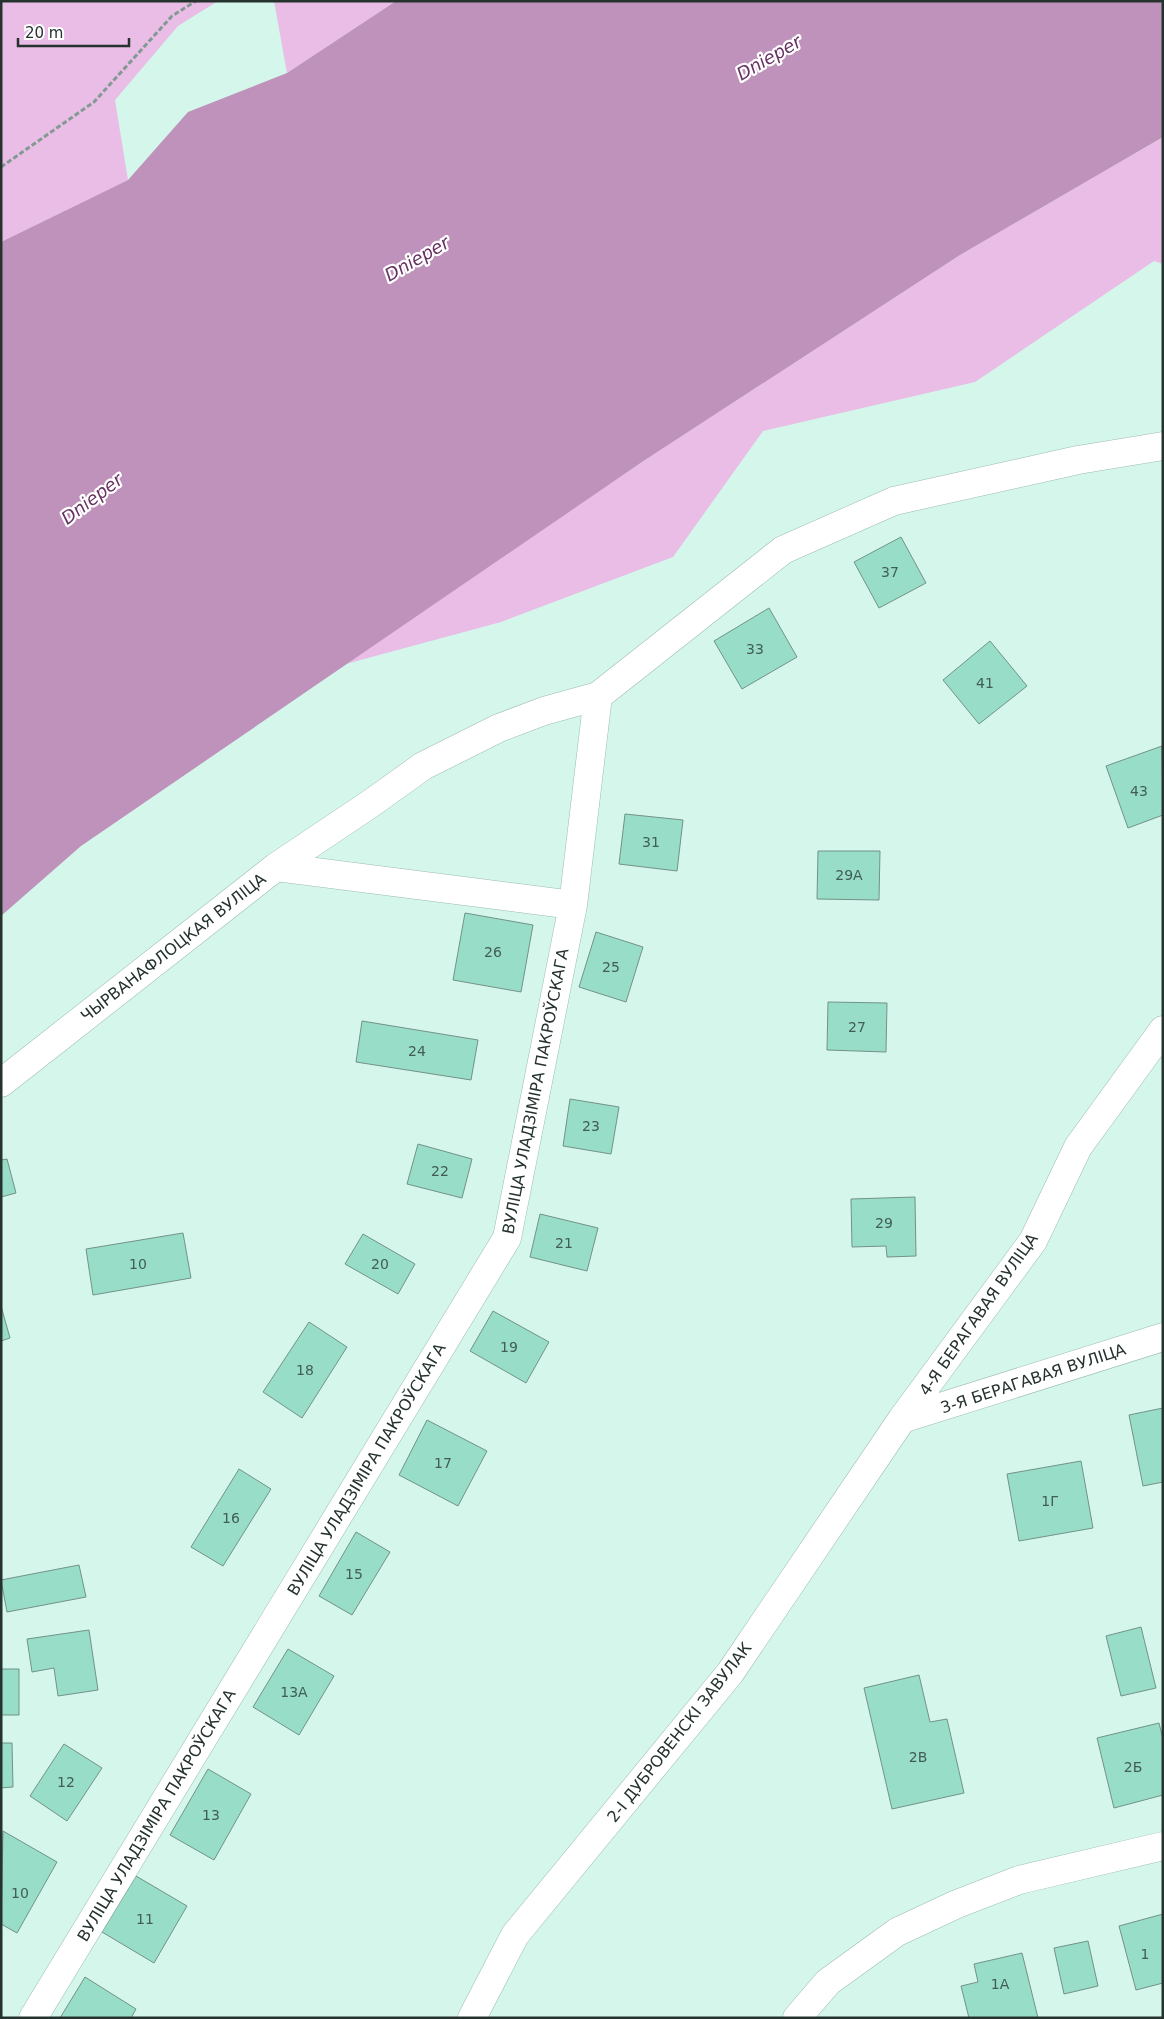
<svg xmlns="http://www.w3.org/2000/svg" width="1164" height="2019" viewBox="0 0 1164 2019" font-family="'DejaVu Sans',sans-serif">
	<rect width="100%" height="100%" fill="#d4f6eb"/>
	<path fill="#e9bde5" d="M1,1H218L178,26L115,100L128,180L1,242Z
		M274,1H396L287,73Z
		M1163,137V264L1154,261L975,382L763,431L673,557L501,622L342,665L642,462L960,255Z"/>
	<path fill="#be92ba" d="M396,1H1163V137L960,255L642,462L81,846L1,916V242L128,180L188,112L287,73Z"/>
	<path fill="#97ddc8" stroke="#739289" d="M901,537L926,583L879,608L854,562Z
		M769,608L797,657L742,689L714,641Z
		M990,641L1027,686L979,724L943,680Z
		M1162,746L1163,815L1128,828L1106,766Z
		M625,814L683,820L677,871L619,864Z
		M818,851H880L879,900L817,899Z
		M465,913L533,925L521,992L453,980Z
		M596,932L643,947L626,1002L579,987Z
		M828,1002L887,1003L886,1052L827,1050Z
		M362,1021L478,1040L471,1080L356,1062Z
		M570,1099L619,1107L611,1154L563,1146Z
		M418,1144L472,1159L462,1198L407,1184Z
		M7,1159L16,1193L1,1197V1160Z
		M915,1197L916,1256L887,1257L886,1246L852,1247L851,1199Z
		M540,1214L598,1228L587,1271L530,1257Z
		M183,1233L191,1278L93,1295L86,1249Z
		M363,1234L415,1264L398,1294L345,1264Z
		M1,1306L10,1338L1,1341Z
		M493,1311L549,1342L526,1383L470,1351Z
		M309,1322L347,1347L302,1418L263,1392Z
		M1163,1408V1482L1143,1486L1129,1415Z
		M427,1420L487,1451L458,1506L399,1475Z
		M1081,1461L1093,1528L1019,1541L1007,1474Z
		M239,1469L271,1489L223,1566L191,1547Z
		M356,1532L390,1552L352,1615L319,1596Z
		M79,1565L86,1597L7,1612L1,1580Z
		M1141,1627L1156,1688L1121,1696L1106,1636Z
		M89,1630L98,1690L58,1696L54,1668L32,1672L27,1639Z
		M288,1649L334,1676L299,1735L253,1707Z
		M1,1669H19V1715H1Z
		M919,1675L930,1722L947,1719L964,1793L892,1809L864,1688Z
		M1159,1723L1163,1739V1795L1114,1808L1097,1738Z
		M1,1743H12L13,1787L1,1788Z
		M64,1744L102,1768L67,1821L30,1796Z
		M208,1769L251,1794L214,1860L170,1835Z
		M3,1831L57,1862L17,1933L1,1924Z
		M136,1876L187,1906L154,1963L102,1932Z
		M1163,1914V1983L1136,1990L1119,1926Z
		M1088,1941L1098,1986L1064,1994L1054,1948Z
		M1022,1953L1038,2018H969L961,1986L978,1982L974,1964Z
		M85,1977L136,2009L131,2018H60Z"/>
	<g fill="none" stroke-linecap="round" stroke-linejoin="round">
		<defs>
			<path id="minor" d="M276,867L370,804L423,766L499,728L544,711L598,696
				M1,1083L276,867L573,905
				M902,1419L1163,1337
				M33,2018L507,1238L573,905L598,696L783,550L894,501L1078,460L1163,446
				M472,2018L515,1935L730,1673L902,1419L1033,1241L1078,1147L1163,1030
				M797,2018L828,1982L897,1932L957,1904L1019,1880L1163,1846"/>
		</defs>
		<use href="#minor" stroke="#9cbcb2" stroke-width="29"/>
		<path stroke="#829a93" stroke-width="3" stroke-dasharray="5 2.5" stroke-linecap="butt" d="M1,167L94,102L172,16L196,1"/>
		<use href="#minor" stroke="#fff" stroke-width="28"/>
	</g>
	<g text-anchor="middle" stroke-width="4.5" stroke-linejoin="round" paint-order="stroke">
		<g font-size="14" fill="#425d54">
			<text x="890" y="577">37</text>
			<text x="755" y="654">33</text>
			<text x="985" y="688">41</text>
			<text x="1139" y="796">43</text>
			<text x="651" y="847">31</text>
			<text x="849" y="880">29А</text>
			<text x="493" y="957">26</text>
			<text x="611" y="972">25</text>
			<text x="857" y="1032">27</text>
			<text x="417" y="1056">24</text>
			<text x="591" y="1131">23</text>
			<text x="440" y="1176">22</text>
			<text x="884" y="1228">29</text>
			<text x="564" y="1248">21</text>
			<text x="138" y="1269">10</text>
			<text x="380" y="1269">20</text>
			<text x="509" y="1352">19</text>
			<text x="305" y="1375">18</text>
			<text x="443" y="1468">17</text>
			<text x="1050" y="1506">1Г</text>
			<text x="231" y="1523">16</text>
			<text x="354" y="1579">15</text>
			<text x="294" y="1697">13А</text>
			<text x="918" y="1762">2В</text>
			<text x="1133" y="1772">2Б</text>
			<text x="66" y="1787">12</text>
			<text x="211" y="1820">13</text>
			<text x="20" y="1898">10</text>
			<text x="145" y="1924">11</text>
			<text x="1145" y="1959">1</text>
			<text x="1000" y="1989">1А</text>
		</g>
		<g font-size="16" fill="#25322e" stroke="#fff">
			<text transform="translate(173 947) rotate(-38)" y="6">ЧЫРВАНАФЛОЦКАЯ ВУЛІЦА</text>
			<text transform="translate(535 1091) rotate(-79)" y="6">ВУЛІЦА УЛАДЗІМІРА ПАКРОЎСКАГА</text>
			<text transform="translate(978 1314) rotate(-55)" y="6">4-Я БЕРАГАВАЯ ВУЛІЦА</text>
			<text transform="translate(1033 1378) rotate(-18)" y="6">3-Я БЕРАГАВАЯ ВУЛІЦА</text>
			<text transform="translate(366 1469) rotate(-59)" y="6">ВУЛІЦА УЛАДЗІМІРА ПАКРОЎСКАГА</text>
			<text transform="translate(679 1732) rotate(-52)" y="6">2-І ДУБРОВЕНСКІ ЗАВУЛАК</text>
			<text transform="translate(156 1815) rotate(-59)" y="6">ВУЛІЦА УЛАДЗІМІРА ПАКРОЎСКАГА</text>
		</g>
		<g font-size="18" font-style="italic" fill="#683164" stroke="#fff">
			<text transform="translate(769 58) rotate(-30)" y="6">Dnieper</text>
			<text transform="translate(417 259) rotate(-30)" y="6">Dnieper</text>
			<text transform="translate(92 499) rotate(-37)" y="6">Dnieper</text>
		</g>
	</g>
	<rect width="1164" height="2019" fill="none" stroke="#25322e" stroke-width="5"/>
	<path d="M18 38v8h111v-8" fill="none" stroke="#25322e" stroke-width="2.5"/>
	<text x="25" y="38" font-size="15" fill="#25322e" stroke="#ffffff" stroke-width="4" paint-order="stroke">20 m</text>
</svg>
